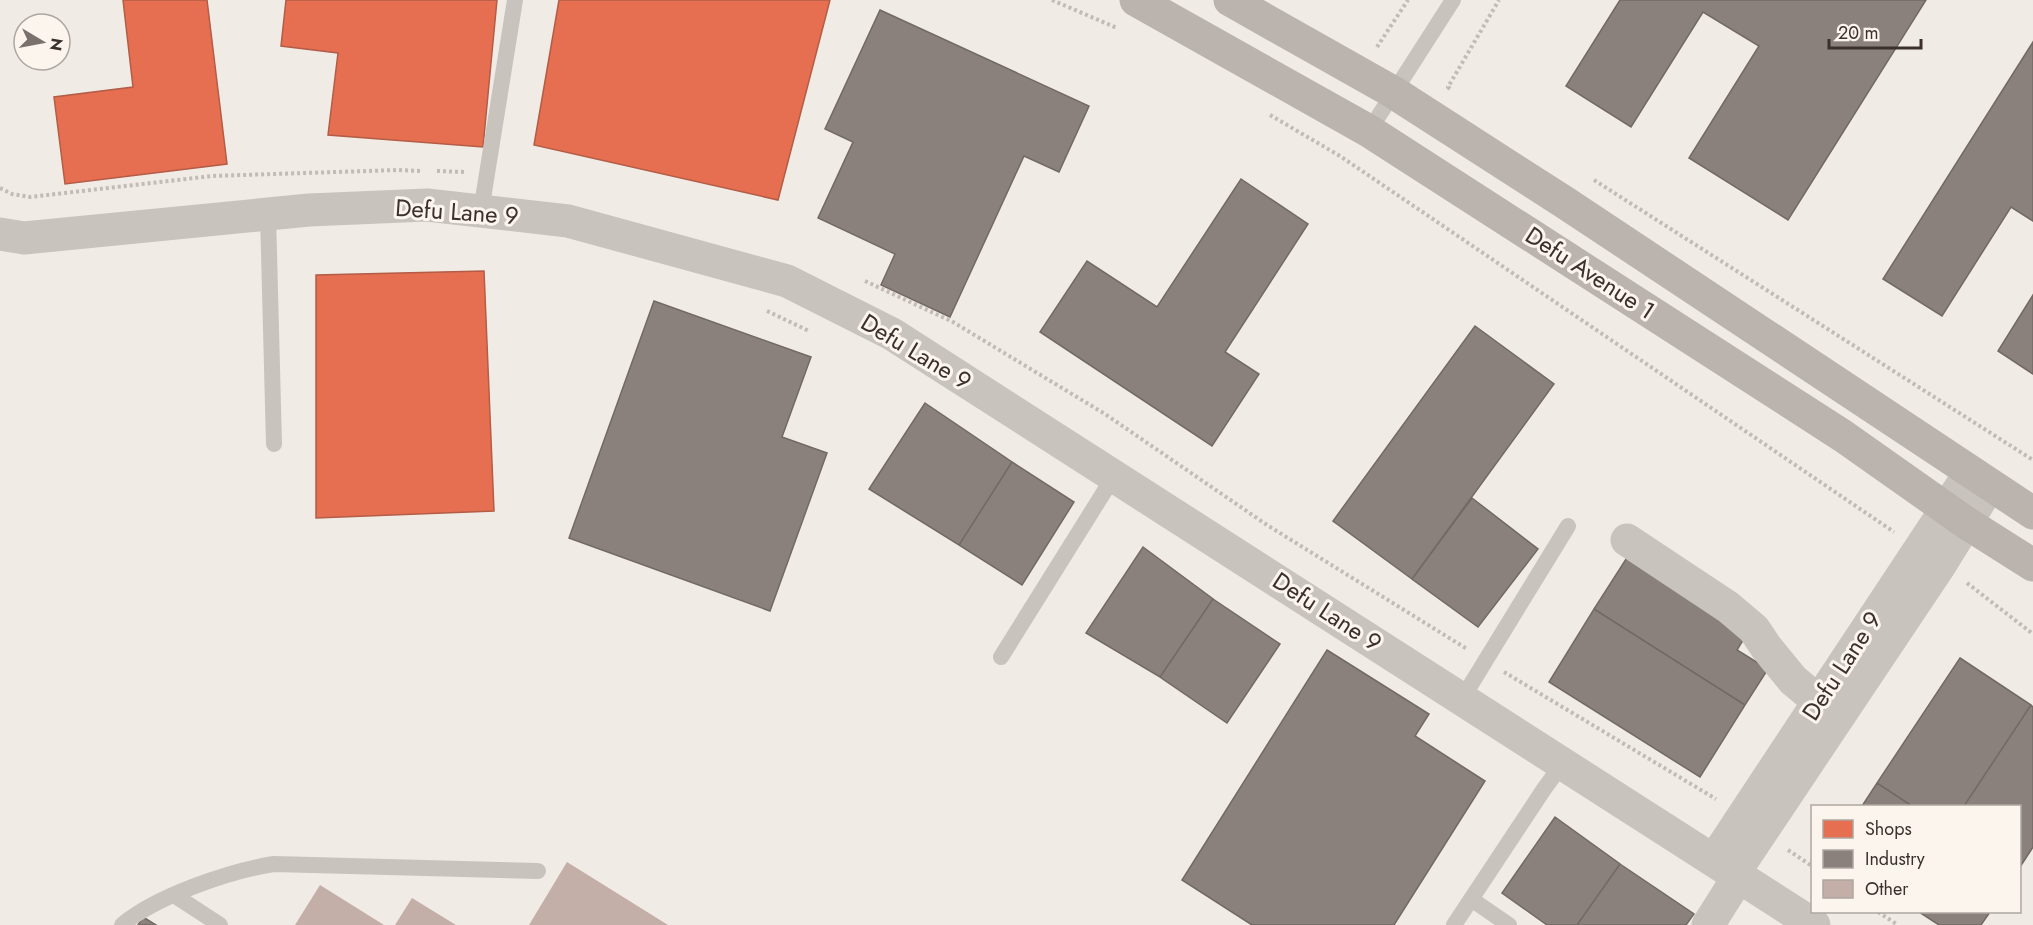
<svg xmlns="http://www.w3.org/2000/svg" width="2033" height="925" viewBox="0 0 2033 925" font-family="Jost,sans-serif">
	<rect width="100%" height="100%" fill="#f0ebe5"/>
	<path fill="#e76f51" stroke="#b35c46" stroke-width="1.5" d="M123,0H207L227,164L65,184L54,97L133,87Z
		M286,0H497L483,147L328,135L338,53L281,46Z
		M559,0H830L778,200L534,145Z
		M484,271L494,511L316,518V275Z"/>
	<path fill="#8a817c" stroke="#726964" stroke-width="1.5" d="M1620,0H1926L1788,220L1689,158L1759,46L1703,12L1631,127L1566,86Z
		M880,10L1089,106L1059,172L1024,156L950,317L881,285L895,254L818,218L853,142L825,129Z
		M2033,42V221L2011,207L1942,316L1883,279Z
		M1241,179L1308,224L1225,352L1259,374L1212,446L1040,332L1087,261L1157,307Z
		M2033,295V374L1998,351Z
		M654,301L811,357L782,437L827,453L770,611L569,538Z
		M1475,326L1554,384L1412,579L1333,521Z
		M925,403L1012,462L959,545L869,489Z
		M1012,462L1074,502L1022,585L959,545Z
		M1472,498L1538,549L1478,627L1412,579Z
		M1143,547L1213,599L1160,677L1086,633Z
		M1628,556L1748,632L1737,650L1768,669L1745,705L1594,609Z
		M1213,599L1280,644L1227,723L1160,677Z
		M1594,609L1745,705L1700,777L1549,682Z
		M1327,650L1429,714L1415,736L1485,781L1394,925H1252L1182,880Z
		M1960,658L2031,705L1964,806H1912L1877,783Z
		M2031,705L2033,707V847L2020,867V806H1964Z
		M1877,783L1912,806H1862Z
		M1555,817L1620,864L1577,925H1547L1502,893Z
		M1620,864L1694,914L1686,925H1577Z
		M1919,912H1990L1981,925H1939Z
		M143,917L156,925H138Z"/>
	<path fill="#c3afa7" d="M567,862L668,925H529Z
		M320,885L384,925H295Z
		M412,898L456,925H395Z"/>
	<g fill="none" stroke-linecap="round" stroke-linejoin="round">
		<path stroke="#c2bbb6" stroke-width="4" stroke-dasharray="3 3" stroke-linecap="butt" d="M1052,0L1117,28
			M1377,47L1408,0
			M1450,89L1448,87L1499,0
			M1270,115L1340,156L1894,532
			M437,171L465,172
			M1594,180L2033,460
			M0,188L12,194L30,197L212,176L398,170L423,171
			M865,281L953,322L1105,414L1267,525L1467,649
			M767,311L809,331
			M1967,583L2033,634
			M1504,672L1716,799
			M1788,850L1812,866
			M1878,912L1898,925"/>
		<path stroke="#c9c3be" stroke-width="16" d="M1369,131L1453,0
			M481,211L515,0
			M268,214L274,444
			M1001,657L1114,476
			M1462,699L1568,526
			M174,895L220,925
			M1471,899L1509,925
			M122,925C156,896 230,871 274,864L538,871
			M1454,925L1544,789L1563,763"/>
		<path stroke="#c9c3be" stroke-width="33" d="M0,234L24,238L309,210L427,205L568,221L787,281L892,334L1814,925
			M1627,540L1728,607L1754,629L1766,647L1793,680L1818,701
			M1714,860L1970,473
			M1734,873L1940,565L1989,486
			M1708,925L1739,876"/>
		<path stroke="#bab3ae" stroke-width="33" d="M1136,0L1369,131L1843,436L1965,522L2033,565
			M1230,0L1393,92L1564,202L2033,513"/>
	</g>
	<g text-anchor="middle" stroke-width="6" stroke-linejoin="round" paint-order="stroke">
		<g font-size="24" fill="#3b302b" stroke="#fbf5ee">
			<text transform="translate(457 212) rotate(4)" y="8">Defu Lane 9</text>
			<text transform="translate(1590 273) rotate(33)" y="8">Defu Avenue 1</text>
			<text transform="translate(916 352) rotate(31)" y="8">Defu Lane 9</text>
			<text transform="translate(1327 612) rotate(33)" y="8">Defu Lane 9</text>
			<text transform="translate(1842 666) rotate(-57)" y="8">Defu Lane 9</text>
		</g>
	</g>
	<rect x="1811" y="805" width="210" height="108" fill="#fbf5ee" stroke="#aea6a0" stroke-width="1.5"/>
	<rect x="1823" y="820" width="30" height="18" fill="#e76f51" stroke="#aea6a0" stroke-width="1.5"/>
	<text x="1865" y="835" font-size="18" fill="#3b302b">Shops</text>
	<rect x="1823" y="850" width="30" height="18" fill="#8a817c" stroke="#aea6a0" stroke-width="1.5"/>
	<text x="1865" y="865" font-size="18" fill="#3b302b">Industry</text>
	<rect x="1823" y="880" width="30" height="18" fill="#c3afa7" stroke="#aea6a0" stroke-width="1.5"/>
	<text x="1865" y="895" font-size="18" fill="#3b302b">Other</text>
	<g transform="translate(42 42) rotate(100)"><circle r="28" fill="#fbf5ee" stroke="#aea6a0" stroke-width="1.5"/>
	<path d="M0-4.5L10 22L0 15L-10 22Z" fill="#7a716c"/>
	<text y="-9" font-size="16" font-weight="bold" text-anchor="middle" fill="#3b302b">N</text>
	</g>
	<path d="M1829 39v9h92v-9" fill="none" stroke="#3b302b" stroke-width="3"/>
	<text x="1838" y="39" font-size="18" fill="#3b302b" stroke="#fbf5ee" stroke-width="4.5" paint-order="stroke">20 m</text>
</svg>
